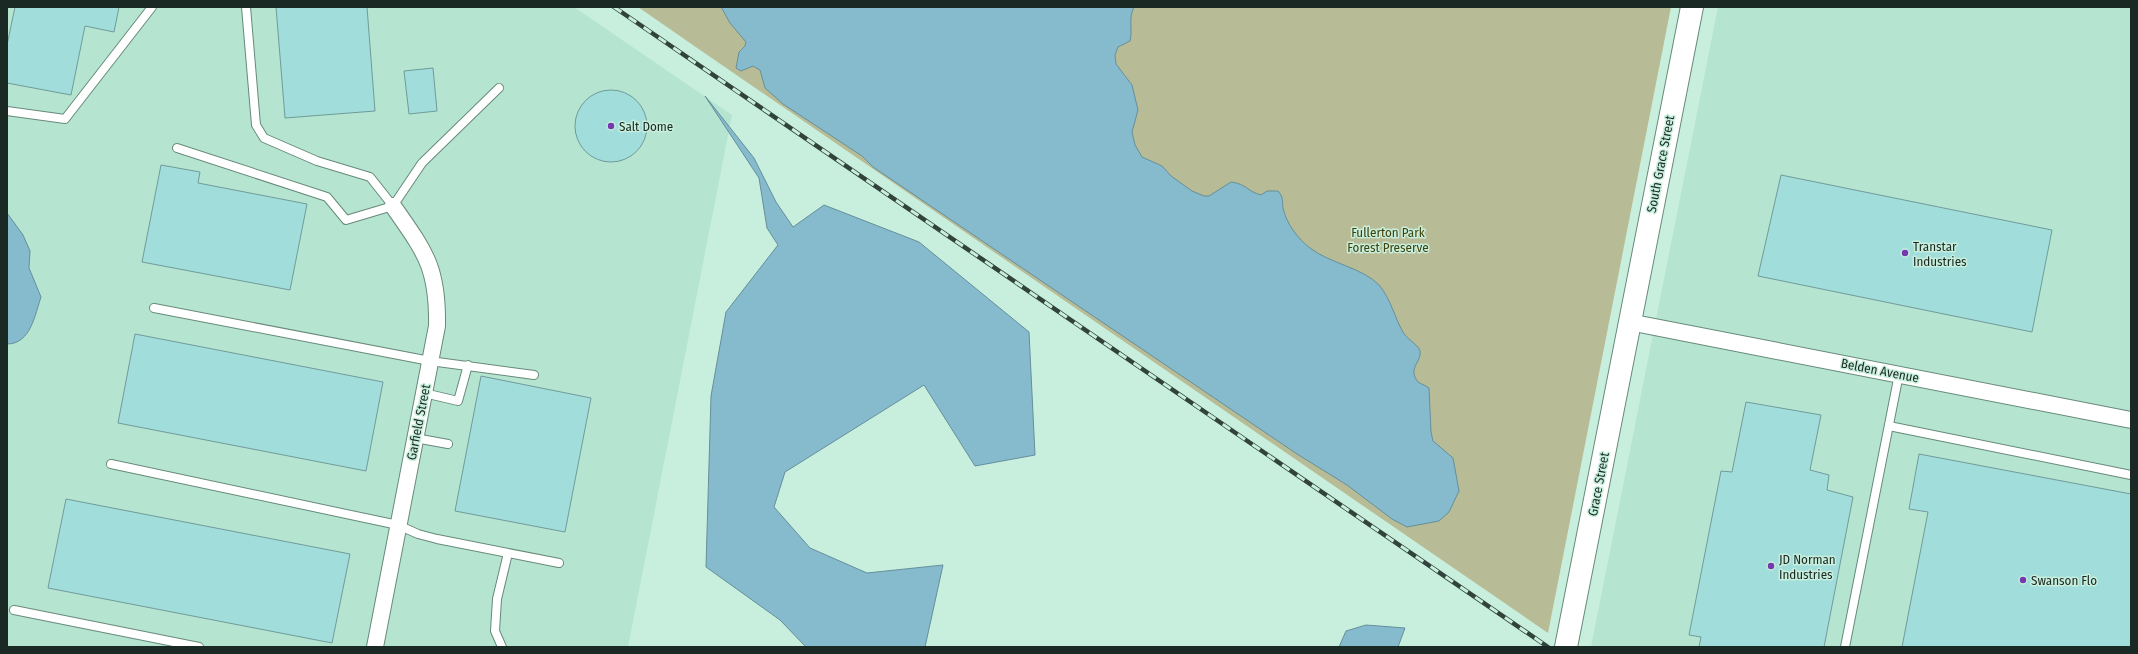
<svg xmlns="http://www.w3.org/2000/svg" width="2138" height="654" viewBox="0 0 2138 654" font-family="'Fira Sans Condensed',sans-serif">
	<rect width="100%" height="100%" fill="#c8efdd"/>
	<path fill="#b5e4d0" d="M7,7H574L732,115L628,647H7Z
		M1718,7H2131V647H1591Z"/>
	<path fill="#b8bc96" d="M638,7H1671L1548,633L703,52Z"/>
	<path fill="#85bbcd" stroke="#658f9a" d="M721,7H1134C1128,18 1133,29 1130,41L1118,47L1115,55L1116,64L1132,85L1138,110L1132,132L1135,145L1142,157L1162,166L1171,176L1192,191L1204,196H1209L1231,182C1247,184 1248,192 1261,195L1267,191H1278C1284,198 1282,201 1283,208C1286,223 1298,239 1310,248C1329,263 1363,268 1379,285C1391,299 1395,319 1404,334C1409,340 1419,346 1420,351C1422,362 1407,368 1418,382C1421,384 1425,385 1429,388L1431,432L1433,441L1453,458L1459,491L1449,512L1439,521L1407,527L1392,519L1347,485L1297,454L873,167L862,156L783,104L765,88L760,70L753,66L741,71L736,68L739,52L745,46L746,42L730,23Z
		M705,96L754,158L776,202L793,227L824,205L919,242L1029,332L1035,455L975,466L924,385L785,472L774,507L810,548L867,573L943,565L925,647H806L780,620L706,567L711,396L726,312L778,245L767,228L759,178Z
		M7,213L23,235L30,251L29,268L41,297C35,314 31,344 7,344Z
		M1366,625L1405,628L1398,647H1339L1346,631Z"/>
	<path fill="#a0dddb" stroke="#719b9a" d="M15,7H119L114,32L85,26L71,95L7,83V45Z
		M276,7H367L375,111L285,118Z
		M433,68L437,111L409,114L404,71Z
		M575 126a36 36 0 1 1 72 0a36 36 0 1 1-72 0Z
		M161,165L200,172L198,183L307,204L290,290L142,262Z
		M1781,175L2052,230L2032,332L1758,276Z
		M135,334L383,382L366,471L118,423Z
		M481,376L591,398L565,532L455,511Z
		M1746,402L1821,415L1810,470L1829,475L1827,490L1853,497L1824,647H1699L1701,637L1689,635L1721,471L1732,472Z
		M1919,454L2131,494V647H1902L1928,512L1909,509Z
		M66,499L350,554L332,643L48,588Z"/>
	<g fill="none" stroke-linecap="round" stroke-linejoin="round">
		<defs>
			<path id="lane" d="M246,7L256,125L264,138L317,161L370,177L393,206
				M7,111L65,119L152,7
				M177,148L327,197L346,220L393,206L422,163L499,88
				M154,308L430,361L534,375
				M424,393L458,401L468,365
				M1889,426L2131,475
				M415,438L448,444
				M111,464L398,525L418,534L437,539L559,563
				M14,610L199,647
				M502,647L495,631L497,599L508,553
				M1845,647L1899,374"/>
			<path id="street" d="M1629,322L2131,420
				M375,647L437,326C438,267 425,252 393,206"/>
			<path id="secondary" d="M1566,647L1692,7"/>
		</defs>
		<use href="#lane" stroke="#678a7b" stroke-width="10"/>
		<use href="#street" stroke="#678a7b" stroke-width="18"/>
		<use href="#secondary" stroke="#678a7b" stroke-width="24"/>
		<use href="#lane" stroke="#fff" stroke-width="8"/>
		<use href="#street" stroke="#fff" stroke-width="16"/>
		<use href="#secondary" stroke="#fff" stroke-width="22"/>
		<defs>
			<path id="rail" d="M614,7L1548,647"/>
		</defs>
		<use href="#rail" stroke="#31433c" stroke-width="4.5"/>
		<use href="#rail" stroke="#c8efdd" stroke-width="3" stroke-dasharray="9" stroke-linecap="butt"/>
	</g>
	<g fill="#7439af" stroke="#c8efdd" stroke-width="1.5">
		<circle cx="611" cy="126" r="4"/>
		<circle cx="1905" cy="253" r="4"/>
		<circle cx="1771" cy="566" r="4"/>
		<circle cx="2023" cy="580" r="4"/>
	</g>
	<g text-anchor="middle" stroke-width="3" stroke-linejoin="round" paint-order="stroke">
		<g font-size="13" fill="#1a2923" stroke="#c8efdd" text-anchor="start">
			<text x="619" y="131">Salt Dome</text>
			<text x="1913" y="251">Transtar<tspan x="1913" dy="15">Industries</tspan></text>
			<text x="1779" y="564">JD Norman<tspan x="1779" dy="15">Industries</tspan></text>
			<text x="2031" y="585">Swanson Flo</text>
		</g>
		<g font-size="13" fill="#1a2923" stroke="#c8efdd">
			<text transform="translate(1660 164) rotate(-79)" y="5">South Grace Street</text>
			<text transform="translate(1880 370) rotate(11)" y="5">Belden Avenue</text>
			<text transform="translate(418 422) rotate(-79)" y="5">Garfield Street</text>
			<text transform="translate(1598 484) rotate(-79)" y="5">Grace Street</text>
		</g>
		<g font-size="13" fill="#40430c" stroke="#c8efdd">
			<text x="1388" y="237">Fullerton Park<tspan x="1388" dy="15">Forest Preserve</tspan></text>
		</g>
	</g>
	<rect width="2138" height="654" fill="none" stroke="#1a2923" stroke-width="16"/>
</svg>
